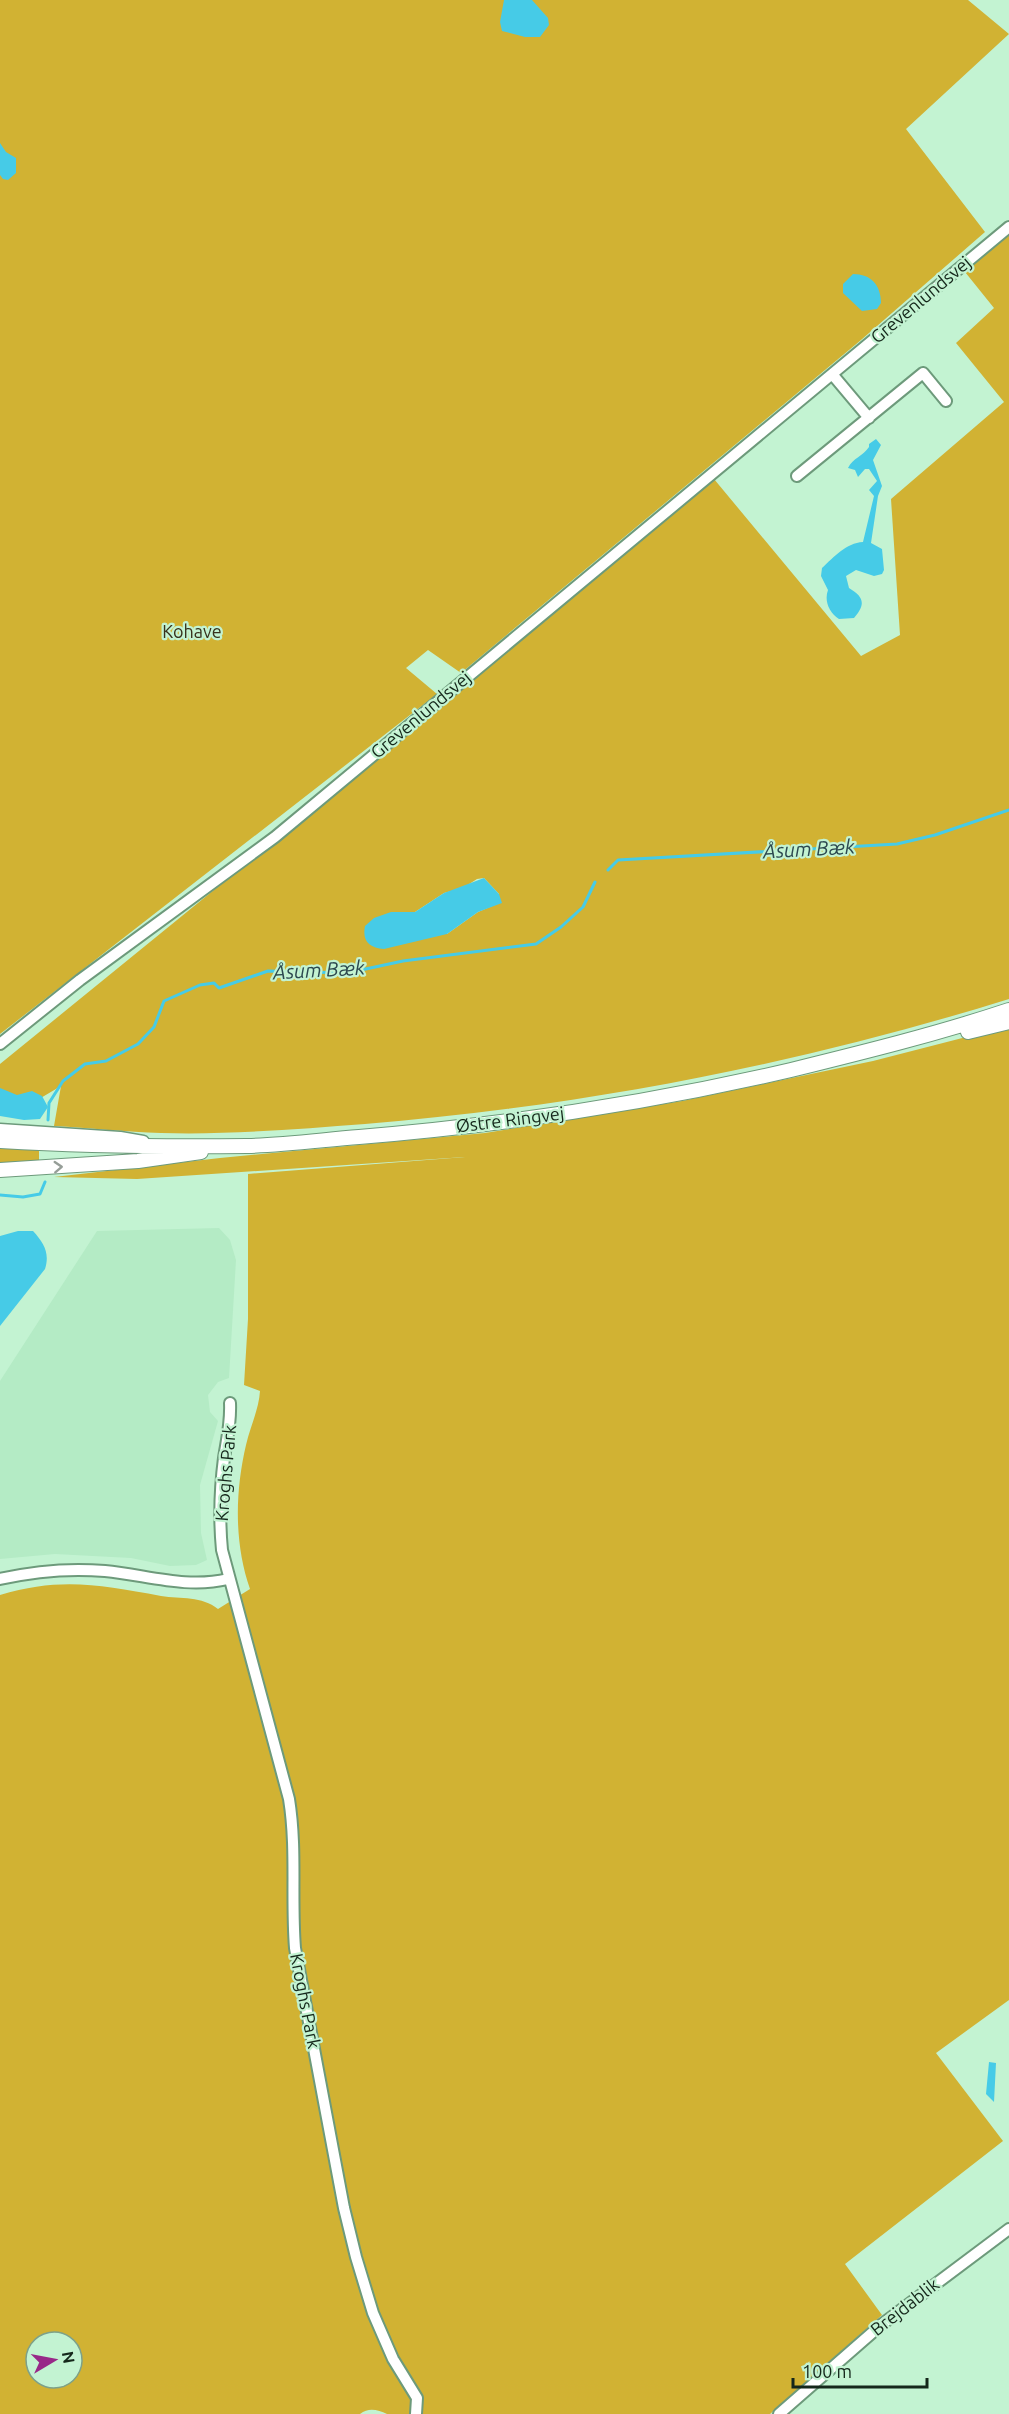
<svg xmlns="http://www.w3.org/2000/svg" width="1009" height="2414" viewBox="0 0 1009 2414" font-family="Ubuntu,sans-serif">
	<rect width="100%" height="100%" fill="#c3f3d2"/>
	<path fill="#b4ebc5" d="M219,1228L230,1240L236,1260L229,1378L218,1382L208,1395L210,1412L218,1421L200,1485L201,1533L207,1560L196,1565L170,1566L131,1558L55,1554L0,1559V1381L97,1231Z"/>
	<path fill="#d1b233" fill-rule="evenodd" d="M0,0H968L1009,34L906,129L985,232L861,340L461,673L428,650L406,668L437,694L0,1034Z
		M1009,235V999C800,1064 584,1106 365,1124C298,1129 229,1135 161,1133C126,1132 90,1128 54,1126L61,1086L17,1112L0,1109V1064L268,846L269,849L714,479L861,656L900,635L891,499L1004,402L956,343L994,308L965,272ZM484,878L499,894L497,904L478,912L447,934L406,912H415L444,893L463,888L477,879Z
		M1009,1026V2000L936,2053L1003,2141L845,2264L882,2315L770,2414H387C378,2410 369,2407 360,2414H0V1595C61,1577 100,1585 161,1596C181,1599 202,1596 218,1609L250,1589C234,1543 235,1492 246,1445C250,1427 259,1409 260,1391L244,1385L248,1319V1174L465,1157L137,1179L54,1177L220,1158L485,1133L682,1101L873,1061ZM36,2342H72V2378H36Z
		M0,1147L39,1148V1163L0,1164Z"/>
	<path fill="#46cbe7" d="M504,0H532L548,18L549,25L540,37H525L502,31L500,22Z
		M0,143L6,152L16,158V173L8,180L3,179L0,175Z
		M853,274C871,274 881,285 881,303L877,309L862,311L843,293V284Z
		M876,439L881,445L873,460L882,486L878,496L871,543L882,549L884,570L882,574L874,576L856,570L846,576L849,588C864,597 866,604 854,618L839,619C829,612 824,601 828,590L821,576L822,568C834,557 846,543 863,542L874,496L869,490L877,481L869,469H865L858,477L855,470L848,468C853,458 863,456 869,447V444Z
		M484,878L499,894L502,903L478,912L447,934L384,949C369,948 362,941 365,926L374,918L391,912H415L444,893Z
		M0,1088L17,1095L32,1091L42,1096L48,1107L40,1119L24,1120L0,1116Z
		M18,1231H33C44,1243 50,1253 45,1269L0,1326V1236Z
		M989,2062L996,2063L994,2102L986,2094Z"/>
	<g fill="none" stroke-linecap="round" stroke-linejoin="round">
		<path stroke="#46cbe7" stroke-width="3" d="M608,870L618,860L897,844L935,835L1009,810
			M48,1120L49,1103L63,1081L85,1064L106,1061L138,1044L154,1027L164,1001L200,985L214,983L219,988L268,971L347,973L403,961L536,944L561,927L583,907L595,882
			M0,1195L23,1197L40,1194L45,1182"/>
		<defs>
			<path id="minor" d="M832,374L869,418
				M797,476L923,373L946,401
				M0,1044L80,980L275,837L1009,227
				M230,1403C231,1423 227,1439 224,1458C220,1489 219,1519 222,1550L289,1799C297,1849 291,1898 295,1948L344,2208L356,2257L373,2313L393,2359L417,2398L416,2414
				M0,1579C35,1571 69,1568 105,1571C147,1575 186,1589 228,1579
				M779,2414L881,2325L1009,2229"/>
			<path id="tertiary" d="M0,1130L120,1138L143,1142"/>
			<path id="secondary" d="M968,1032L1009,1022
				M0,1141C82,1146 165,1147 247,1146C284,1145 322,1140 359,1137C505,1125 649,1103 791,1070C864,1052 937,1034 1009,1010
				M0,1170L138,1161L201,1152"/>
		</defs>
		<use href="#minor" stroke="#6d9a7b" stroke-width="14"/>
		<use href="#tertiary" stroke="#6d9a7b" stroke-width="15"/>
		<use href="#secondary" stroke="#6d9a7b" stroke-width="16"/>
		<use href="#minor" stroke="#fff" stroke-width="10"/>
		<use href="#tertiary" stroke="#fff" stroke-width="12"/>
		<use href="#secondary" stroke="#fff" stroke-width="14"/>
	</g>
	<defs><path id="oneway-chevron" d="M-2-3.5L2.5 0L-2 3.5" fill="none" stroke-width="1.6" stroke-linecap="round" stroke-linejoin="round" transform="scale(1.5)"/></defs>
	<use stroke="#969e98" href="#oneway-chevron" transform="translate(58 1167) rotate(-3)"/>
	<g text-anchor="middle" stroke-width="4.5" stroke-linejoin="round" paint-order="stroke">
		<g font-size="18" fill="#15271b" stroke="#c3f3d2">
			<text transform="translate(921 300) rotate(-40)" y="6">Grevenlundsvej</text>
			<text transform="translate(421 715) rotate(-40)" y="6">Grevenlundsvej</text>
			<text transform="translate(510 1120) rotate(-7)" y="6">Østre Ringvej</text>
			<text transform="translate(226 1473) rotate(-85)" y="6">Kroghs Park</text>
			<text transform="translate(305 2001) rotate(79)" y="6">Kroghs Park</text>
			<text transform="translate(905 2307) rotate(-38)" y="6">Brejdablik</text>
		</g>
		<g font-size="18" fill="#38321d" stroke="#c3f3d2">
			<text x="192" y="638">Kohave</text>
		</g>
		<g font-size="20" font-style="italic" fill="#2c484f" stroke="#c3f3d2">
			<text transform="translate(809 849) rotate(-3)" y="7">Åsum Bæk</text>
			<text transform="translate(319 970) rotate(-3)" y="7">Åsum Bæk</text>
		</g>
	</g>
	<g transform="translate(54 2360) rotate(80)"><circle r="28" fill="#c3f3d2" stroke="#7da189" stroke-width="1.5"/>
	<path d="M0-4.5L10 22L0 15L-10 22Z" fill="#982888"/>
	<text y="-9" font-size="16" font-weight="bold" text-anchor="middle" fill="#15271b">N</text>
	</g>
	<path d="M793 2378v9h134v-9" fill="none" stroke="#15271b" stroke-width="3"/>
	<text x="802" y="2378" font-size="18" fill="#15271b" stroke="#c3f3d2" stroke-width="4.5" paint-order="stroke">100 m</text>
</svg>
